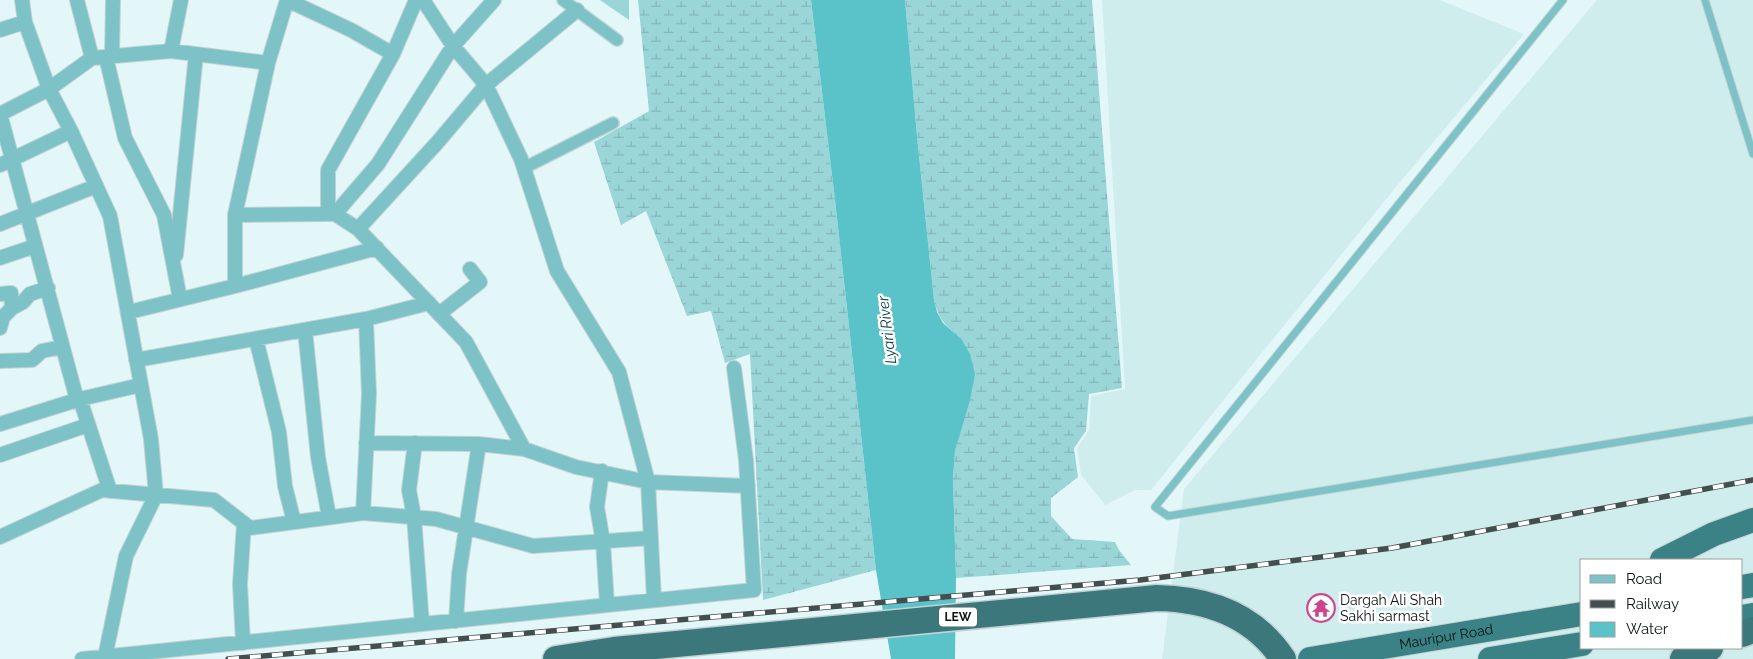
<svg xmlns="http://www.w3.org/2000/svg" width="1753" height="659" viewBox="0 0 1753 659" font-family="Raleway,sans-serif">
	<defs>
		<pattern id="wetland-marsh" width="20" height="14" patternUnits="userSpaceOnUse" patternTransform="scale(1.25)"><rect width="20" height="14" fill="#9ad5d8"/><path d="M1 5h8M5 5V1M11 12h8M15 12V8" fill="none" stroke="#84b6b8"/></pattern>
	</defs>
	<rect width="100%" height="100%" fill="#e4f7f8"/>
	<path fill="#d0edee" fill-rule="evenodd" d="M1102,0H1440L1524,34L1396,187L1151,490H1135L1105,505L1081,475L1077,448L1089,430L1091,396L1125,389Z
		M1597,0H1753V659H1162L1184,489ZM1582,560H1742V648H1582Z"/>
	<path fill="#9ad5d8" d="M600,0H629V20Z"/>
	<path fill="url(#wetland-marsh)" d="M638,0H811L835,200L876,570L763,600L750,354L725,363L711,311L687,316L646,211L621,225L594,142L649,111Z
		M905,0H1092L1122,388L1089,394L1086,431L1074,448L1078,477L1051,498V516L1072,539L1115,542L1119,550L1131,565L956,578L953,479L955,451L961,429L952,331C941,321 937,313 934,300L917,136Z"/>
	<path fill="#5ac3c9" d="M811,0H905L917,136L934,300L937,312L943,323L962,340L970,354L975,374L970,400L955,451L953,479L956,578L955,659H891L876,570L835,200Z"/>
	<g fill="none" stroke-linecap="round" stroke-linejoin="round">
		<defs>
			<path id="service" d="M1563,0L1155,507L1168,516L1753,420
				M1705,0L1753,154"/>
			<path id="pedestrian" d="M563,0L617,40
				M524,168L613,123"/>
			<path id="minor" d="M22,0L25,22L49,89L71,131L110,216L151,439L156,495L126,556L105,657
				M77,0L92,58
				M416,0L393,54L328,170V214H335L358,229L466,342L524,449L576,467L648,482L748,486
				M423,0L453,46L486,85L521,159L557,271L619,372L648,482L654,599
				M0,30L25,22
				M171,51L181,0
				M112,56L113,0
				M106,57L125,138L164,215L180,299
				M0,114L77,400
				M0,114L49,89L92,58L171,51L268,63
				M0,165L71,131
				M335,214L378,164L453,46L494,0
				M235,215L328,214
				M0,224L96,186
				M358,229L436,144L486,85L577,10
				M176,255L196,54
				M0,258L35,246
				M235,286V215L268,63L287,0L351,30L393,54
				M0,294L11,293L12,308L23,302L30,294L48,288
				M129,312L235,286L377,248
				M439,314L480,282L470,269
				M0,328L3,317L12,308
				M305,330L318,457L329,517
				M256,339L279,432L285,486L294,522
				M136,360L366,319L429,303
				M0,361L32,360L42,351L62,347
				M80,399L110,491
				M0,424L80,399L141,385
				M366,443L479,444L524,449
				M415,443L409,490L414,517L422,624
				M0,455L88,425
				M602,471L597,507L603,542L607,604
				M363,513L369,394L366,319
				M0,537L102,490L214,500L250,528L363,513L436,519L533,546L651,538
				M456,621L459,574L479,444
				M243,643L240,584L244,523
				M82,659L754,590L746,460L734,368"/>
			<g id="trunk">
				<path d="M1662,560L1714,534L1753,520"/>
				<path d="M1742,587L1753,585"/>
				<path d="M1742,617L1753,615"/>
				<path id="s1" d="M1310,659L1582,614"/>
				<path d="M1490,659L1582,644"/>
			</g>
			<path id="motorway" d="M1742,634L1753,630
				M556,659L614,650L1157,598C1208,599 1254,615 1283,659
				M1683,659L1710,648"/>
		</defs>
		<use href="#service" stroke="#c2d3d4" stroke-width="9"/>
		<use href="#pedestrian" stroke="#c2d3d4" stroke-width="14"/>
		<use href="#minor" stroke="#c2d3d4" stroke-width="16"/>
		<use href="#trunk" stroke="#c2d3d4" stroke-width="26"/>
		<use href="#motorway" stroke="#c2d3d4" stroke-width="29"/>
		<use href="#service" stroke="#7cc2c6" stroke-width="7"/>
		<use href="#pedestrian" stroke="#7cc2c6" stroke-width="11"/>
		<use href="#minor" stroke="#7cc2c6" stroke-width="14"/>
		<use href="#trunk" stroke="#3a8286" stroke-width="24"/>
		<use href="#motorway" stroke="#3b777b" stroke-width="26"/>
		<defs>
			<path id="rail" d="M228,659L1140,580L1392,548L1753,480"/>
		</defs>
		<use href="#rail" stroke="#444e4f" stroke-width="5.5"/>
		<use href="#rail" stroke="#fff" stroke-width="4" stroke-dasharray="11" stroke-linecap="butt"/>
	</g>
	<defs>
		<symbol id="temple-ring" viewBox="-11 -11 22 22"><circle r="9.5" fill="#fff" stroke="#ca478e" stroke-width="1.5"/><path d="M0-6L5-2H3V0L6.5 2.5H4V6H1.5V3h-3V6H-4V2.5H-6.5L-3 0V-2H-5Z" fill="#ca478e"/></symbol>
	</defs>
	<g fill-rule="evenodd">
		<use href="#temple-ring" x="1305" y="592" width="32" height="32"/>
	</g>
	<g text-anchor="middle" stroke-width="5" stroke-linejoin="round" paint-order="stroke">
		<rect fill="#fff" stroke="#565a5a" stroke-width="1" x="939" y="607.5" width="38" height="19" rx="4"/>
		<g font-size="12" font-weight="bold" fill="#0d1414">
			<text x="958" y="621">LEW</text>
		</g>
		<g font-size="14" fill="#0d1414" stroke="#fff" text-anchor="start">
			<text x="1340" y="605">Dargah Ali Shah<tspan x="1340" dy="16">Sakhi sarmast</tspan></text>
		</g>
		<g font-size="14" fill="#0d1414" stroke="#fff">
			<text dy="5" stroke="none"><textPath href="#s1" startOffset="138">Mauripur Road</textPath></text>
		</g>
		<g font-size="15" font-style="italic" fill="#0b3d40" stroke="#fff">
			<text transform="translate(887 330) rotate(-97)" y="5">Lyari River</text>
		</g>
	</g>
	<rect x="1580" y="559" width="162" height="90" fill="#ffffff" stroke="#9ea1a1"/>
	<rect x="1590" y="575" width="25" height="8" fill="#7cc2c6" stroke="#9ea1a1"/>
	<text x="1626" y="584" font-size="15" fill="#0d1414">Road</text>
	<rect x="1590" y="600" width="25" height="8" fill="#444e4f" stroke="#9ea1a1"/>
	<text x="1626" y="609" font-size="15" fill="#0d1414">Railway</text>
	<rect x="1590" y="622" width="25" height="15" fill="#5ac3c9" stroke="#9ea1a1"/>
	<text x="1626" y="634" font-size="15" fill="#0d1414">Water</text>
</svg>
